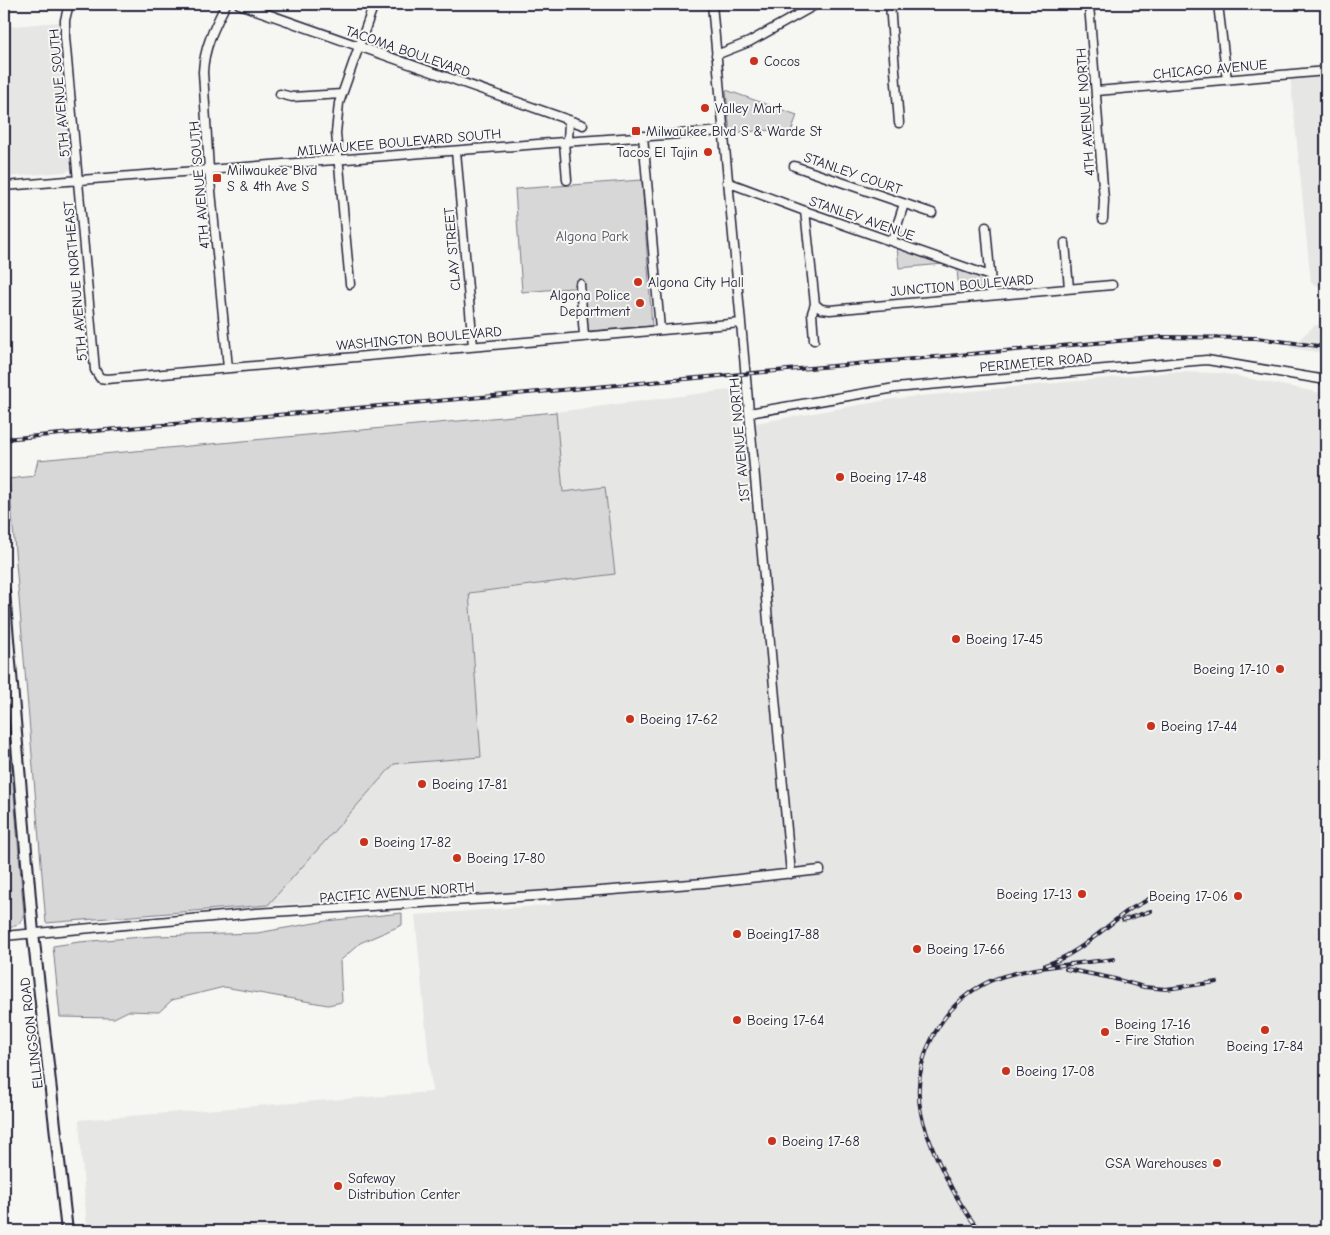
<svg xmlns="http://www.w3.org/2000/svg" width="1330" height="1235" viewBox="0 0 1330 1235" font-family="'Comic Neue',sans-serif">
	<rect width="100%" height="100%" fill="#f6f6f2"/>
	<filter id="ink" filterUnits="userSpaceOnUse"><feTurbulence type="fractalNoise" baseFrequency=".02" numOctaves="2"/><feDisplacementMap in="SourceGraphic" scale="10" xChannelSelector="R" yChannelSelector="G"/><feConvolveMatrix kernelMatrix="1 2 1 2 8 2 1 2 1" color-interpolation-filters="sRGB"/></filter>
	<g filter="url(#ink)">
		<path fill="#e6e6e4" d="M59,22L72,169L66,172L4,177V119L9,118L4,61V27Z
			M1326,71V289L1311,283L1290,74Z
			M1315,325L1326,327V353L1290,348Z
			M1172,372L1221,373L1326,394V1231H87L79,1120L432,1092L415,915L551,905L549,891L268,905L394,764L481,756L469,593L615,574L605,488L563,492L556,412L735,389L739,426L899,398Z"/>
		<path fill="#d7d7d7" stroke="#7c7c89" d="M726,90L797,115L791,132L773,130L730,133Z
			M642,180L652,326L588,331L584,287L522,292L515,189Z
			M897,247L943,264L899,268Z
			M957,269L984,278L986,281L985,288L959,292Z
			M556,412L563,492L605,487L615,574L469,593L481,757L394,764L268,905L46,923L9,479L34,476L38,460Z
			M4,674L24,915C19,926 16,927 4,928Z
			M402,913V925L360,943L340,961L342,1002L328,1005L224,987L172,1000L159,1012L128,1011L114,1018L60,1017L53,946L79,942L155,936L257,933L326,921Z"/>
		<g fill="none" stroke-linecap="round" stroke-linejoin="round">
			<defs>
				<path id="minor" d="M69,4L65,20V37L95,370L100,378L107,379L741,323
					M226,4C215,26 204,47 203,72L209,170L228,368
					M239,4L583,125
					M712,4L791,874
					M890,4L899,123
					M1089,4L1104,200L1103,219
					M1218,4L1227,80
					M716,55L749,42L817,4
					M1097,91L1326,71
					M280,94L292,97L342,94
					M643,136L660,329
					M568,141L569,120
					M564,142L567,180
					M456,151L473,346
					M794,166L932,213
					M727,182L805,211L990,276
					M4,186L564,142L723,131
					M805,211L815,304L812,313L814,340
					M986,227L992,295
					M892,241L904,204
					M1065,243L1069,288
					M350,284L336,133L339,103L374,4
					M580,284L584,336
					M815,304L821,309L830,310L1112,285
					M749,413L895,388L1194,361L1207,360L1326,380
					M4,936L256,913L535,896L704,883L820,870"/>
				<path id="major" d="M4,592L33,933L67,1231"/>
			</defs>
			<use href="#minor" stroke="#22223b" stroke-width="11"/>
			<use href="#major" stroke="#22223b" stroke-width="14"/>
			<use href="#minor" stroke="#f6f6f2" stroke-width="8"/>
			<use href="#major" stroke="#f6f6f2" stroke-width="10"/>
			<defs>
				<path id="rail" d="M4,439L1163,337L1256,338L1326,347
					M1123,920L1151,911
					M1045,965C1078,955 1102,929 1129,910C1135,906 1143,903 1149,899
					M1066,969L1111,978L1144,987L1166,989L1217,982
					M980,1231C961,1208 948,1183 936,1156C930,1142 924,1128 921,1113C910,1060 942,1003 990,981C1023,967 1078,964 1114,959"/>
			</defs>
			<use href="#rail" stroke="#22223b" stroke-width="4"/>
			<use href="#rail" stroke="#f6f6f2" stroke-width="2" stroke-dasharray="5.5" stroke-linecap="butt"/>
		</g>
	</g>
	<g fill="#c8321e" stroke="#f6f6f2" stroke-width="2">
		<circle cx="754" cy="61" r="5"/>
		<circle cx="705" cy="108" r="5"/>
		<rect x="631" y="126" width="10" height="10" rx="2.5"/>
		<circle cx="708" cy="152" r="5"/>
		<rect x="212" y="173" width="10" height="10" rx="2.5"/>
		<circle cx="638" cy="282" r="5"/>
		<circle cx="640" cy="303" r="5"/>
		<circle cx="840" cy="477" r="5"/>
		<circle cx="956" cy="639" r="5"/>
		<circle cx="1280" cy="669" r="5"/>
		<circle cx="630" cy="719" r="5"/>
		<circle cx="1151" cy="726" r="5"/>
		<circle cx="422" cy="784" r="5"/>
		<circle cx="364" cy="842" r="5"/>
		<circle cx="457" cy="858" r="5"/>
		<circle cx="1082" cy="894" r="5"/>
		<circle cx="1238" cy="896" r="5"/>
		<circle cx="737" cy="934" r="5"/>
		<circle cx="917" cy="949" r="5"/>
		<circle cx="737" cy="1020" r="5"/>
		<circle cx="1265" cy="1030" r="5"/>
		<circle cx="1105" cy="1032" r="5"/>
		<circle cx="1006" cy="1071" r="5"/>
		<circle cx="772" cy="1141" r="5"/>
		<circle cx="1217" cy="1163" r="5"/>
		<circle cx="338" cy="1186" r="5"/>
	</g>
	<g text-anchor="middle" stroke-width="4" stroke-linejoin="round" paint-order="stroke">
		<g font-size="14" fill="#22223b" stroke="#f6f6f2">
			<text transform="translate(408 51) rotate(19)" y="5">TACOMA BOULEVARD</text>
			<text transform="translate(1210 69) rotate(-5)" y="5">CHICAGO AVENUE</text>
			<text transform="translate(59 93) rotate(-95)" y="5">5TH AVENUE SOUTH</text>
			<text transform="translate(1085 112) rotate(-94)" y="5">4TH AVENUE NORTH</text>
			<text transform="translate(399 142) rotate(-5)" y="5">MILWAUKEE BOULEVARD SOUTH</text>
			<text transform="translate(853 173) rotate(19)" y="5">STANLEY COURT</text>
			<text transform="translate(199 185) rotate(-95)" y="5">4TH AVENUE SOUTH</text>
			<text transform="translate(862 218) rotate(19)" y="5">STANLEY AVENUE</text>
			<text transform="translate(452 249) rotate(-95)" y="5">CLAY STREET</text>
			<text transform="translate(75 281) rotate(-95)" y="5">5TH AVENUE NORTHEAST</text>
			<text transform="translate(962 285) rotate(-5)" y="5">JUNCTION BOULEVARD</text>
			<text transform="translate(419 338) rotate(-5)" y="5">WASHINGTON BOULEVARD</text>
			<text transform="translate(1036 362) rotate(-5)" y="5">PERIMETER ROAD</text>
			<text transform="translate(739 440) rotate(-95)" y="5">1ST AVENUE NORTH</text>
			<text transform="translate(397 892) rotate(-4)" y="5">PACIFIC AVENUE NORTH</text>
			<text transform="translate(31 1033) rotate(-97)" y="5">ELLINGSON ROAD</text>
		</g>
		<g font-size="14" fill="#22223b" stroke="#f6f6f2" text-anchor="start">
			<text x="764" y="66">Cocos</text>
			<text x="715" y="113">Valley Mart</text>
			<text x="646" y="136">Milwaukee Blvd S &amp; Warde St</text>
			<text x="698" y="157" text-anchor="end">Tacos El Tajin</text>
			<text x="227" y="175">Milwaukee Blvd<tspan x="227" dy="16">S &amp; 4th Ave S</tspan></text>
			<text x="648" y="287">Algona City Hall</text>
			<text x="630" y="300" text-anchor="end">Algona Police<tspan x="630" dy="16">Department</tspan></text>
			<text x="850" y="482">Boeing 17-48</text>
			<text x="966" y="644">Boeing 17-45</text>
			<text x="1270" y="674" text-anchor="end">Boeing 17-10</text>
			<text x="640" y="724">Boeing 17-62</text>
			<text x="1161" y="731">Boeing 17-44</text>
			<text x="432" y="789">Boeing 17-81</text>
			<text x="374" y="847">Boeing 17-82</text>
			<text x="467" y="863">Boeing 17-80</text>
			<text x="1072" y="899" text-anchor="end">Boeing 17-13</text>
			<text x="1228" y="901" text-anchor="end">Boeing 17-06</text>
			<text x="747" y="939">Boeing17-88</text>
			<text x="927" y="954">Boeing 17-66</text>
			<text x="747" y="1025">Boeing 17-64</text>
			<text x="1115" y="1029">Boeing 17-16<tspan x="1115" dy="16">- Fire Station</tspan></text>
			<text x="1265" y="1051" text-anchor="middle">Boeing 17-84</text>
			<text x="1016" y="1076">Boeing 17-08</text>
			<text x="782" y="1146">Boeing 17-68</text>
			<text x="1207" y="1168" text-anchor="end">GSA Warehouses</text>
			<text x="348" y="1183">Safeway<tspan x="348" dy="16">Distribution Center</tspan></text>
		</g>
		<g font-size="14" fill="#4f4f62" stroke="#f6f6f2">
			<text x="592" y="241">Algona Park</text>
		</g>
	</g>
	<rect width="1330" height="1235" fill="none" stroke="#f6f6f2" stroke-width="20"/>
	<rect x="10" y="10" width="1310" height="1215" fill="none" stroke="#22223b" stroke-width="2" filter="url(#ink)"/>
</svg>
